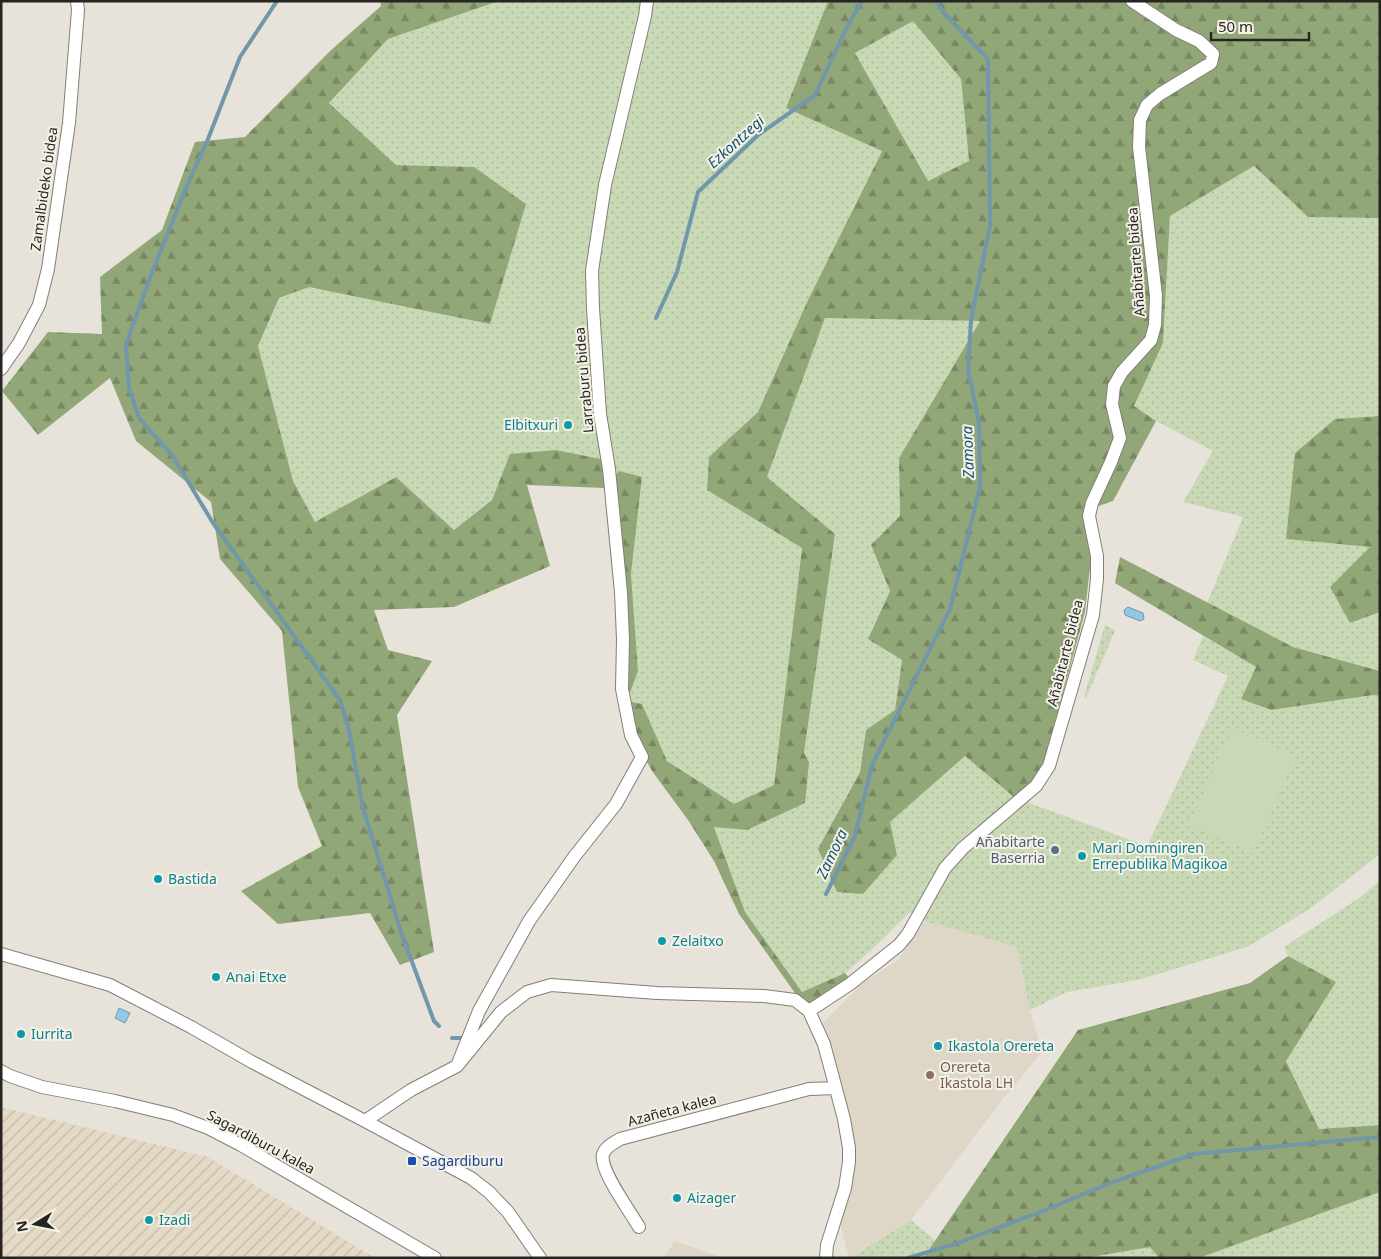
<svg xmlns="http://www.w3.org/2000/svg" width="1381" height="1259" viewBox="0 0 1381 1259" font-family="'Noto Sans',sans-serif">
	<defs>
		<pattern id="industrial-furrows" width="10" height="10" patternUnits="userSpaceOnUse" patternTransform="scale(1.25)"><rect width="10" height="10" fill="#e4d9c4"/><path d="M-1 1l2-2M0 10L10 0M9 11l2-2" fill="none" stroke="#c3baa8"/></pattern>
		<pattern id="grass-dots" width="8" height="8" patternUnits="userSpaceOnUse" patternTransform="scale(1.25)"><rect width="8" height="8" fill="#c9d9b6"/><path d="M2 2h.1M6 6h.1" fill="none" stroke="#acba9c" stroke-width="1.8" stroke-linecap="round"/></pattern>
		<pattern id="forest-firs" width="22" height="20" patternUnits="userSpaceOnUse" patternTransform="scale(1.25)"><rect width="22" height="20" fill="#92a778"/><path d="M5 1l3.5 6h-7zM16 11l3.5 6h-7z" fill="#778862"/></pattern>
	</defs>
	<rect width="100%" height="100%" fill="#e8e3da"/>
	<path fill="#ded6c7" d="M925,921L1017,947L1030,1010L1042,1052L1003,1099L911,1220L849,1258L840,1223L852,1186L855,1149L850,1122L822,1024L863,983L898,960Z
		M675,1241L723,1258H663Z"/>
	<path fill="url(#industrial-furrows)" d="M5,1108L208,1157L375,1258H1V1109Z"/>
	<path fill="url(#grass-dots)" d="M499,1H828L786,108L882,150L808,300L758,412L709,458L707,490L802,548L774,785L734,805L667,761L642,704L627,701L638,670L631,574L642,477L605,488L510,454L492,500L454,530L396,477L315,522L293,481L258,346L279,298L309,286L490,323L474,167L396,165L329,103L388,39Z
		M914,20L961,79L969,162L928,181L855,53Z
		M1254,166L1308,217L1377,218L1380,217V416L1335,419L1286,539L1371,547L1350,623L1380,612V671L1293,647L1207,603L1243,517L1183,502L1213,451L1156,421L1134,406L1163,343L1170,216Z
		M825,318L980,321L899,458L900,516L871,545L890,591L868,639L902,659L895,710L866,730L860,772L843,802L897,855L889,822L965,756L1015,798L1147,846L1228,676L1193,660L1203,636L1256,667L1241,699L1271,710L1373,695L1380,696V854L1311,908L1247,947L1138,980L1067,992L1030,1010L1017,947L925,921L910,912L877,945L845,973L802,992L745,912L714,827L747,830L809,762L804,753L835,534L767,477Z
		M1105,625L1115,631L1086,698L1084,697Z
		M1380,881V1125L1319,1129L1286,1061L1336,982L1288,956L1284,947L1359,898Z
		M1380,1192V1258H1199Z
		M911,1220L935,1240L925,1258H850Z
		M1150,1246L1159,1258H1085Z"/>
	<path fill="url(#forest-firs)" fill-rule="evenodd" d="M380,1H499L388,39L329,103L396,165L474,167L526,204L490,324L309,287L279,298L258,346L293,481L315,522L396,477L454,530L492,500L510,454L556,450L605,460V488L527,485L550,566L454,607L374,610L388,650L432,661L397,715L434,952L400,965L370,913L278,924L241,891L322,846L298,787L282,631L220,559L211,502L136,441L110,378L38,435L2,391L48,332L102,334L100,277L162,230L195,142L245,137L330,51L381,6Z
		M828,1H1380V217L1377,218L1308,217L1254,166L1170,216L1163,343L1134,406L1156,421L1113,501L1084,511L1091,558L1085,612L1044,762L1034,780L1015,798L965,756L890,822L897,855L863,894L837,892L818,849L860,772L866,730L895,710L902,660L868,639L890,591L871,545L900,516L899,458L980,321L825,318L767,477L835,534L804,753L809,762L805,803L747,830L714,827L745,912L802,992L845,973L853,982L807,1010L739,914L714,861L688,820L652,771L623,718L617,660L614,478L619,471L642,477L631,574L638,671L627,701L642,704L667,761L734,804L774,785L802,548L707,490L709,457L758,412L808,300L882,151L786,108ZM913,21L961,79L969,161L928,181L855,53Z
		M1380,416V612L1350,623L1330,587L1370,547L1286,539L1295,453L1335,419Z
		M1120,557L1293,647L1380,671V696L1373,695L1271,710L1241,699L1256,667L1115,583Z
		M1288,956L1336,982L1286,1061L1319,1129L1380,1125V1192L1199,1258H1159L1150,1247L1085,1258H1041L1036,1256L1023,1258L924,1257L1078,1030L1250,983Z"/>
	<path fill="#c9d9b6" d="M1232,728L1296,756L1253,853L1189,825Z"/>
	<path fill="#91c8e4" stroke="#7197aa" d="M1128,607L1143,613L1144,619L1140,621L1125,615L1124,610Z
		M119,1008L130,1013L125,1023L115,1018Z"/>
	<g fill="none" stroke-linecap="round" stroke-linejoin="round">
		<path stroke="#7197aa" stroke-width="4" d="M277,1L240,57L208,139L186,188L151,275L126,344L129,388L139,418L172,455L213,523L340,700L349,730L363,808L402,935L434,1021L439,1026
			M656,318L677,272L698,192L758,135L815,95L846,29L862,1
			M826,894L855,836L872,765L950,609L980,487L979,423L968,369L971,320L990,226L988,59L944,13L936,1
			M452,1038H464
			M908,1258L958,1243L1040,1212L1113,1182L1194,1154L1380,1137"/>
		<defs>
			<path id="minor" d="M1,369L19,343L39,305L48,269L69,123L78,10L77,1
				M1,954L110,985L191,1027L252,1062L365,1121L471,1178L489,1192L508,1212L540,1258
				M809,1011L850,984L899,945L908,934L945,868L963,848L1036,786L1049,766L1093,615L1097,579V556L1089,516L1092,503L1111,462L1120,438L1112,404L1114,386L1122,372L1151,340L1155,325L1156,296L1139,147L1140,120L1147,105L1160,94L1211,63L1213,54L1199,41L1176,30L1132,1
				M457,1066L479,1011L529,921L574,857L616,804L642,757L631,735L622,689L623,639L621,592L609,469L600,414L593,308L592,271L605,185L645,16L647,1
				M1,1071L10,1076L42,1087L115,1101L173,1115L208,1128L241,1145L435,1258
				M365,1121L411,1090L457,1066L501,1012L527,992L551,985L657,993L764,996L795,1000L809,1011L824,1044L844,1119L849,1148V1162L845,1188L827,1245L826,1258
				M639,1227C630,1211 599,1170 603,1154C606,1146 614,1143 620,1139L809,1089L835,1088"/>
		</defs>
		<use href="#minor" stroke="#827e76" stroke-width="14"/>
		<use href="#minor" stroke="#fff" stroke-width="12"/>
	</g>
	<g fill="#0f9aa8" stroke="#f5f1e7" stroke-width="2">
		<circle cx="568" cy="425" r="5"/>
		<circle cx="1082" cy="856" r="5"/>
		<circle cx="158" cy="879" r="5"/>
		<circle cx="662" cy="941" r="5"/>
		<circle cx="216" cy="977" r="5"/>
		<circle cx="21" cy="1034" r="5"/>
		<circle cx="938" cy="1046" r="5"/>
		<circle cx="677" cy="1198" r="5"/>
		<circle cx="149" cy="1220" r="5"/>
	</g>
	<circle fill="#5c6f8a" stroke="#f5f1e7" stroke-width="2" cx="1055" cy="850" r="5"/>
	<circle fill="#8d6e63" stroke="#f5f1e7" stroke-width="2" cx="930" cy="1075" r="5"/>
	<rect fill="#1a4fb4" stroke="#f5f1e7" stroke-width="2" x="407" y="1156" width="10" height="10" rx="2.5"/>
	<g text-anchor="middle" stroke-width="4" stroke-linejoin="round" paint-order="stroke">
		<g font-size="14" fill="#262521" stroke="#f5f1e7">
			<text transform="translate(44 189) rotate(-82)" y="5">Zamalbideko bidea</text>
			<text transform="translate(1136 262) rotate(-94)" y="5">Añabitarte bidea</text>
			<text transform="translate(584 380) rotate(-95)" y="5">Larraburu bidea</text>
			<text transform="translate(1065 653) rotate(-76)" y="5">Añabitarte bidea</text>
			<text transform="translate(672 1110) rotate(-15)" y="5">Azañeta kalea</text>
			<text transform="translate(261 1142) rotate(28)" y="5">Sagardiburu kalea</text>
		</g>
		<g font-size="14" fill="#0d838f" stroke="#f5f1e7" text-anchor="start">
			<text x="558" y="430" text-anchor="end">Elbitxuri</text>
			<text x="1092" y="853">Mari Domingiren<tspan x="1092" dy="16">Errepublika Magikoa</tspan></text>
			<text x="168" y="884">Bastida</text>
			<text x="672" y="946">Zelaitxo</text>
			<text x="226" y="982">Anai Etxe</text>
			<text x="31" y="1039">Iurrita</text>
			<text x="948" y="1051">Ikastola Orereta</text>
			<text x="687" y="1203">Aizager</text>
			<text x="159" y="1225">Izadi</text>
		</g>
		<g font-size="14" fill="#4e5e75" stroke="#f5f1e7" text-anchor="end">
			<text x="1045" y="847">Añabitarte<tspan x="1045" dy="16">Baserria</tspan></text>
		</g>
		<g font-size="14" fill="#785e54" stroke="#f5f1e7" text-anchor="start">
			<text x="940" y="1072">Orereta<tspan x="940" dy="16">Ikastola LH</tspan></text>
		</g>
		<g font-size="14" fill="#164399" stroke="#f5f1e7" text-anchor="start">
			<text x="422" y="1166">Sagardiburu</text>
		</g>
		<g font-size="15" font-style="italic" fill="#0f5571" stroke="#f5f1e7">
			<text transform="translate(736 142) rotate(-42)" y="5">Ezkontzegi</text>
			<text transform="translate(968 452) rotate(-92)" y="5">Zamora</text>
			<text transform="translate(832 854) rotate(-65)" y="5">Zamora</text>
		</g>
	</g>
	<rect width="1381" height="1259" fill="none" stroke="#262521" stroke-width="5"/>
	<g transform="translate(35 1224) rotate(260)" stroke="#f5f1e7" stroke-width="4" paint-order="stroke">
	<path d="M0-4L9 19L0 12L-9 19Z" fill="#262521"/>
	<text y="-8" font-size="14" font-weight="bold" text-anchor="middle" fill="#262521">N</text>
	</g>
	<path d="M1211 32v8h98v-8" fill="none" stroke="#262521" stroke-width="2.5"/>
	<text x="1218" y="32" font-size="15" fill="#262521" stroke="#f5f1e7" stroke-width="4" paint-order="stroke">50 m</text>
</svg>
